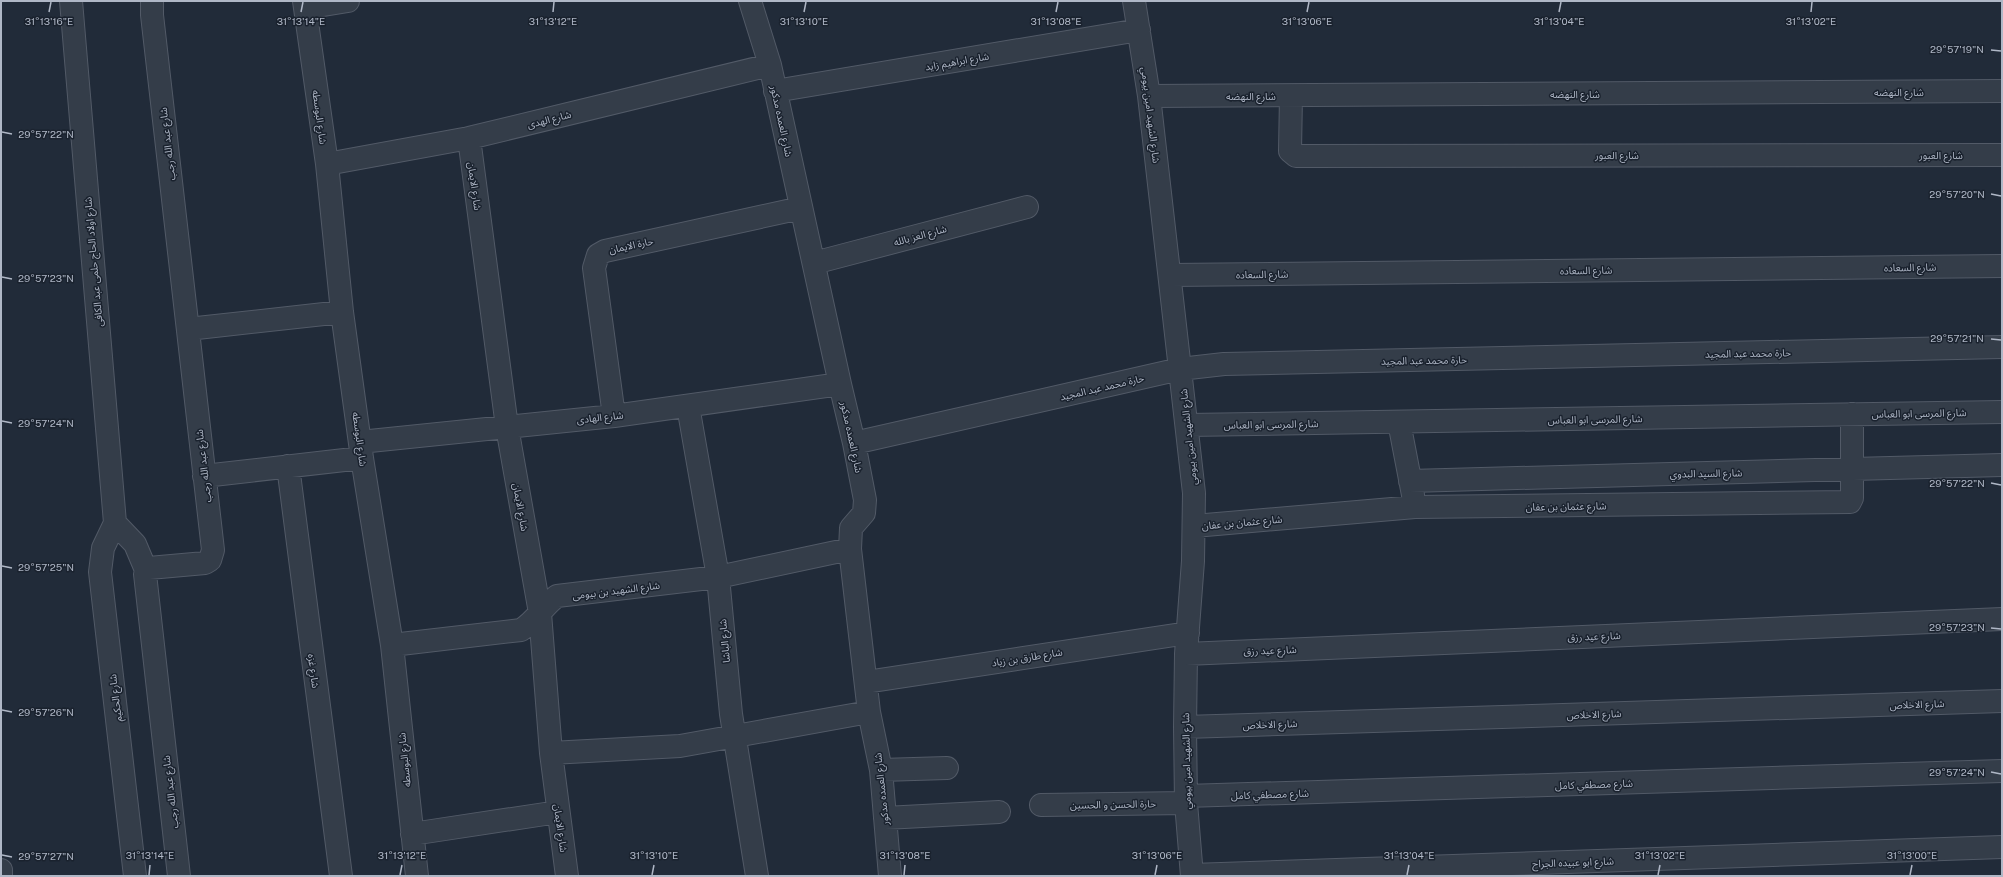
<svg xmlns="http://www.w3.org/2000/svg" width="2003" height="877" viewBox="0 0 2003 877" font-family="'Public Sans','Noto Sans Arabic',sans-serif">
	<rect width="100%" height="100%" fill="#212b39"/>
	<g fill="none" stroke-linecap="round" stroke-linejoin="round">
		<defs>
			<path id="street" d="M71,1L115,523
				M152,1V15L213,550L210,560L205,563L149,568L145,574L179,876
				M304,1L327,164L342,312L362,458L392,645L417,876
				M750,1L770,65L840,384L854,443L865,500L864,513L851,528L850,549L869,712L881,770L890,876
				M1134,1L1149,96L1194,493L1193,561L1186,654L1185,727L1186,803L1192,876
				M305,8L348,1
				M775,91L1139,30
				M1149,96L2002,91
				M1291,96L1290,151L1296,156L2002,155
				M469,138L507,427L540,613L551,753L567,876
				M327,164L469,138L770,65
				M814,263L1027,207
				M1170,275L2002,266
				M188,329L342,312
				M688,406L718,577L731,714L757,876
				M614,416L594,268L598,255L605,251L801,208
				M1399,422L1413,495
				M1187,425L2002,412
				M360,442L614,416L840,384
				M854,443L1180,369L1224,364L2002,347
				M288,466L341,876
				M204,476L362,458
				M1410,481L2002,465
				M115,523L103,548L100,572L135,876
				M115,523L135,544L146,570
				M1194,526L1415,507L1850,502L1852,498V414
				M392,645L521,630C536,621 543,606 557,596L718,577L850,549
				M1186,654L2002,619
				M866,682L1188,633
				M1185,727L2002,701
				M551,753L680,746L869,712
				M881,770L947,768
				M1186,796L2002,771
				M1041,805L1186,803
				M885,818L999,812
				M412,834L558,812
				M1,870V876
				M1192,875L2002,847"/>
		</defs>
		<use href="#street" stroke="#525a67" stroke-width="24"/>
		<use href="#street" stroke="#343d49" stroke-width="22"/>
	</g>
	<path fill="none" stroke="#afb7c6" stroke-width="1.5" d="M49,12L51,2M301,12L303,2M553,12L554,2M804,12L806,2M1056,12L1058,2M1307,12L1309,2M1559,12L1561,2M1811,12L1812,2M1991,50L2001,51M2,132L12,134M1991,194L2001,196M2,277L12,279M1991,339L2001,340M2,421L12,423M1991,483L2001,485M2,566L12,568M1991,628L2001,629M2,710L12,712M1991,772L2001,774M2,855L12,857M149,875L150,865M400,875L402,865M652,875L654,865M904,875L905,865M1155,875L1157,865M1407,875L1409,865M1658,875L1660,865M1910,875L1912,865"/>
	<g text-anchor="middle" stroke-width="3" stroke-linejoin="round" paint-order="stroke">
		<g font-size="10" fill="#afb7c6" stroke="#1a222e">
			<text transform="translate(957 61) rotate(-10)" y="4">شارع ابراهيم زايد</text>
			<text x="1899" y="96">شارع النهضه</text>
			<text x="1575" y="98">شارع النهضه</text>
			<text x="1251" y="100">شارع النهضه</text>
			<text transform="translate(1151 115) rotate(83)" y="4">شارع الشهيد امين بيومي</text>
			<text transform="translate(320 117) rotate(82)" y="4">شارع البوسطه</text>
			<text transform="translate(549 119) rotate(-14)" y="4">شارع الهدى</text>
			<text transform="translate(782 121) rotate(78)" y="4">شارع العمده مدكور</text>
			<text transform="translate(167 144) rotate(-97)" y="4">شارع عبد الله رجب</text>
			<text x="1617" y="159">شارع العبور</text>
			<text x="1941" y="159">شارع العبور</text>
			<text transform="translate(475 186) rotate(82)" y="4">شارع الايمان</text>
			<text transform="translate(920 235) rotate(-15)" y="4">شارع العز بالله</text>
			<text transform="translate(631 245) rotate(-12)" y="4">حارة الايمان</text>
			<text transform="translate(93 262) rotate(-95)" y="4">شارع اولاد الحاج حلمى عبد الكافى</text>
			<text transform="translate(1910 267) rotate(-1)" y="4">شارع السعاده</text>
			<text transform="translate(1586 270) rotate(-1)" y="4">شارع السعاده</text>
			<text transform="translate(1262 274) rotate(-1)" y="4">شارع السعاده</text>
			<text transform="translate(1748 353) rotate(-1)" y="4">حارة محمد عبد المجيد</text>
			<text transform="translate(1424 360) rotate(-1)" y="4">حارة محمد عبد المجيد</text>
			<text transform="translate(1102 387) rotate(-13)" y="4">حارة محمد عبد المجيد</text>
			<text transform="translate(1919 413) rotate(-1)" y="4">شارع المرسى ابو العباس</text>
			<text transform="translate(600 417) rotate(-6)" y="4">شارع الهادى</text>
			<text transform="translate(1595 419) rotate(-1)" y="4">شارع المرسى ابو العباس</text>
			<text transform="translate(1271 424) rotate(-1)" y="4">شارع المرسى ابو العباس</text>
			<text transform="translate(852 437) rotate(78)" y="4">شارع العمده مدكور</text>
			<text transform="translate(1188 437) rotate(-96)" y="4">شارع الشهيد امين بيومي</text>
			<text transform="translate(360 439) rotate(82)" y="4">شارع البوسطه</text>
			<text transform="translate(203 466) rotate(-97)" y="4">شارع عبد الله رجب</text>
			<text transform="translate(1706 473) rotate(-1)" y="4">شارع السيد البدوي</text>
			<text transform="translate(1566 506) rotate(-1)" y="4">شارع عثمان بن عفان</text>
			<text transform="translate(521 507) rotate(80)" y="4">شارع الايمان</text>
			<text transform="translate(1242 522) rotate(-5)" y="4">شارع عثمان بن عفان</text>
			<text transform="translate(616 590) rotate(-7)" y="4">شارع الشهيد بن بيومى</text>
			<text transform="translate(1594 636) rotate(-2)" y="4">شارع عيد رزق</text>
			<text transform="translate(724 641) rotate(-95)" y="4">شارع الباشا</text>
			<text transform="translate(1270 650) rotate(-2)" y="4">شارع عيد رزق</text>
			<text transform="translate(1027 657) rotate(-9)" y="4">شارع طارق بن زياد</text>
			<text transform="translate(314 671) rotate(83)" y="4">شارع غزه</text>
			<text transform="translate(115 698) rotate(-97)" y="4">شارع الحكيم</text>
			<text transform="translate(1917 704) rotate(-2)" y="4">شارع الاخلاص</text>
			<text transform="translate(1594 714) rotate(-2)" y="4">شارع الاخلاص</text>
			<text transform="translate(1270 724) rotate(-2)" y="4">شارع الاخلاص</text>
			<text transform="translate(404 760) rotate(-96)" y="4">شارع البوسطه</text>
			<text transform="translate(1186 761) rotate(-91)" y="4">شارع الشهيد امين بيومي</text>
			<text transform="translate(1594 784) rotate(-2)" y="4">شارع مصطفي كامل</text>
			<text transform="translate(881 789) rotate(-96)" y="4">شارع العمده مدكور</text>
			<text transform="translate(170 792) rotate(-97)" y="4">شارع عبد الله رجب</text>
			<text transform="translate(1270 794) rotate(-2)" y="4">شارع مصطفي كامل</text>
			<text transform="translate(1113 804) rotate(-1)" y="4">حارة الحسن و الحسين</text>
			<text transform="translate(561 828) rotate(82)" y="4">شارع الايمان</text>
			<text transform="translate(1573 862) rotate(-2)" y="4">شارع ابو عبيده الجراح</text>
		</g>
	</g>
	<g font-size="10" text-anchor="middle" fill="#afb7c6" stroke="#1a222e" stroke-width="3" stroke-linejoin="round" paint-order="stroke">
		<text x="49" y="25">31°13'16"E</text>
		<text x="301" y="25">31°13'14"E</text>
		<text x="553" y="25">31°13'12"E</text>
		<text x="804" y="25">31°13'10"E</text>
		<text x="1056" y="25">31°13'08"E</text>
		<text x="1559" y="25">31°13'04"E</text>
		<text x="1307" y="25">31°13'06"E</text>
		<text x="1811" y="25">31°13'02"E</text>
		<text x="1957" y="53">29°57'19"N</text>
		<text x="46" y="138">29°57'22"N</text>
		<text x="1957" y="198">29°57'20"N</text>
		<text x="46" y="282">29°57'23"N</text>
		<text x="1957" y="342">29°57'21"N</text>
		<text x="46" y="427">29°57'24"N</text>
		<text x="1957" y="487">29°57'22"N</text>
		<text x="46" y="571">29°57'25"N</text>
		<text x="1957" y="631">29°57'23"N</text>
		<text x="46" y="716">29°57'26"N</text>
		<text x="1957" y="776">29°57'24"N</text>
		<text x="150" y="859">31°13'14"E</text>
		<text x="402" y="859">31°13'12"E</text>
		<text x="654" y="859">31°13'10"E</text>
		<text x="905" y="859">31°13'08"E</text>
		<text x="1157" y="859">31°13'06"E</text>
		<text x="1409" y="859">31°13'04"E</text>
		<text x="1660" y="859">31°13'02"E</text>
		<text x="1912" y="859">31°13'00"E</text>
		<text x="46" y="860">29°57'27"N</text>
	</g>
	<rect width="2003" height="877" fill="none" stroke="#afb7c6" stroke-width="4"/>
</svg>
